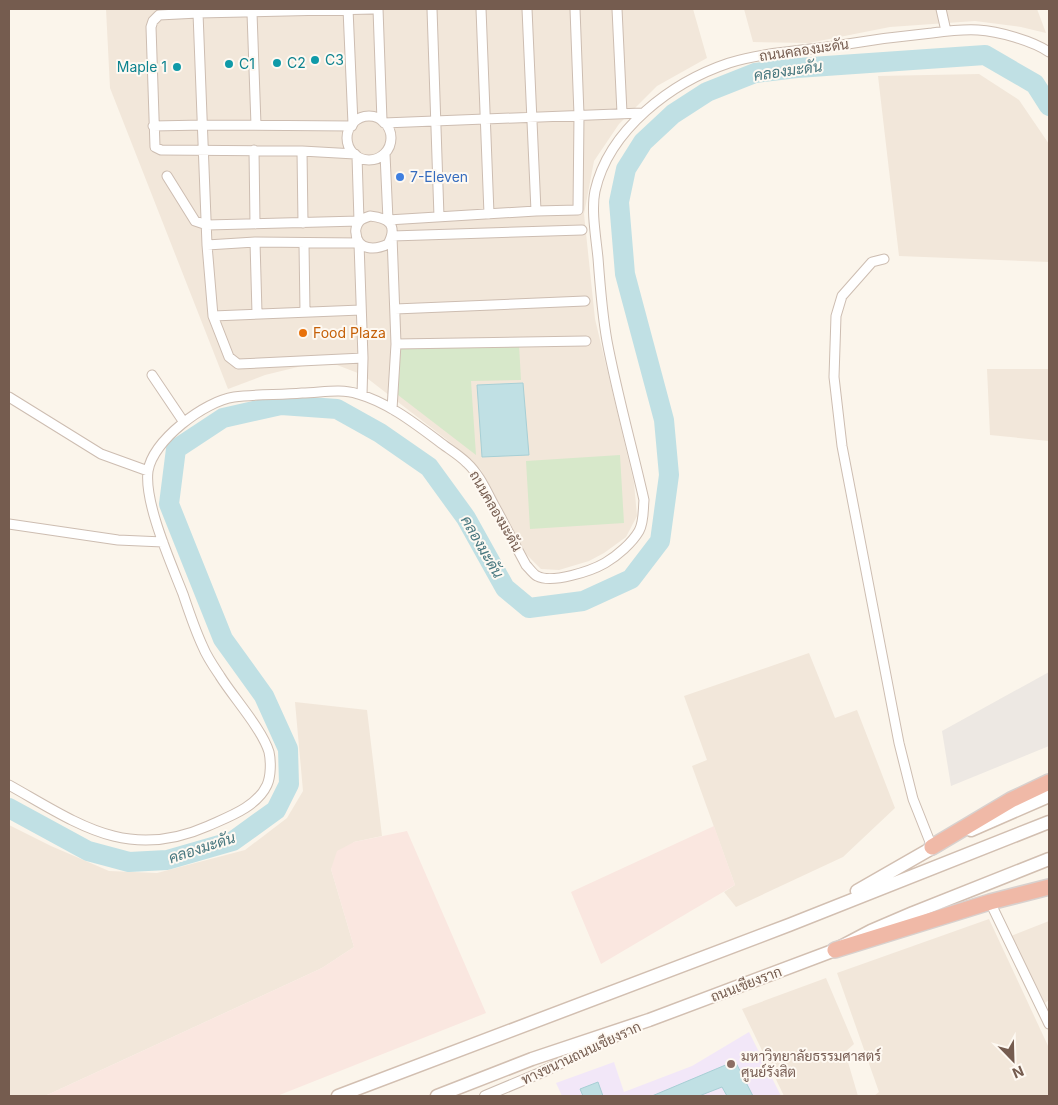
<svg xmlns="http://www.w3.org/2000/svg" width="1058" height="1105" viewBox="0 0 1058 1105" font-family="Inter,Sarabun,sans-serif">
	<rect width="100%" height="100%" fill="#fbf5eb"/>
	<path fill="#f2e7da" d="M106,9H693L707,58L657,86L619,124L594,161L584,214L595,319L634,483L637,516L626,537L604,553L589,561L559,570L541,569L526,554L481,470L464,453L363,375L337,365H306L265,375L228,389L110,88Z
		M744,9H1037L1046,33L1021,27L975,21L890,27L809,43L753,42Z
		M979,74L1019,100L1049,144V262L899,256L878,76Z
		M987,369H1049V441L990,435Z
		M809,653L835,718L857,710L895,808L843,857L736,907L724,892L735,885L692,766L707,760L684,696Z
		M295,702L367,710L382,836L354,842L331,869L354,947L322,968L45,1096H9V825L51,846L109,871L157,873L245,850L287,818L303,791Z
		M989,919L1049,1048V1096H874L879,1092L837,973Z
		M1049,921V1000L1045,1003L1011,936Z
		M826,978L854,1044L845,1052L858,1096H784L742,1009Z"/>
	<path fill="#fae7e0" d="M714,826L735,885L601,964L571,892Z
		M407,831L486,1013L277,1096H45L322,968L354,947L331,869L337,851L354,842Z"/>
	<path fill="#ede8e3" d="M1049,672V746L951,786L942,731Z"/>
	<path fill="#f2e7f8" d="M749,1032L781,1096H562L556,1083L614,1062L624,1092L692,1066Z"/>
	<path fill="#d7e8ca" d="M519,344L521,380L471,381L476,455L398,395L401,346Z
		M620,455L624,523L530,529L526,461Z"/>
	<path fill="#c0e0e4" stroke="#a7cfd5" d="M523,383L529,455L482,457L477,385Z
		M735,1061L753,1096H727L722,1087L699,1096H652Z
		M598,1082L603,1096H583L580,1089Z"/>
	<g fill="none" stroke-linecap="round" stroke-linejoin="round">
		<path stroke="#c0e0e4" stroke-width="20" d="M9,808L88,851L129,862L167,860L233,841L276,810L289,784L288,749L264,696L223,639L169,504L176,449L223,418L281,405L337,409L380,433L429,467L466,518L505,588L529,608L583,601L631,579L660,541L669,475L664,420L625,274L619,202L626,169L643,142L673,114L707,92L755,73L797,68L985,55L1035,84L1049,106"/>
		<defs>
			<path id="minor" d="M348,9L353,124
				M378,9L382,121
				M432,9L439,217
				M481,9L489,214
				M527,9L536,211
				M617,9L622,113
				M941,9L946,31
				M198,13L207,245L213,316L229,357L238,364L363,358
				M252,13L256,125
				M347 138a22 22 0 1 1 44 0a22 22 0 1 1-44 0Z
				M384,123L642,113
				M153,126L204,125L352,126
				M254,150L255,224
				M302,151L303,223
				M355,154L302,151L161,150L155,147L151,27L153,21L159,15L198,13L373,9
				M385,154L388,220L536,211L578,210L579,115L575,9
				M167,176L195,221L207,225L359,221L357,156
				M370,216C389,218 398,225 388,244C376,250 357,251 356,233C355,230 357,224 359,222C361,219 367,217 370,216Z
				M255,242L257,313
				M304,244L305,311
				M207,245L255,242L359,243L363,358L362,395
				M884,259L872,262L842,296L836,316L834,377L842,446L899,743L913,799L932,847
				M395,309L585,301
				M213,316L361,310
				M396,344L586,341
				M152,375L183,421
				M9,397L101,454L148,471
				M392,409L396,344L392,236L582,230
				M9,524L118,540L163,542
				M9,785C77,823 127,862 208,826C228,817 257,807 267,785C271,776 271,761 269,752C262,729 233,697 220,676C214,667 207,657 203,647C195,630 189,612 183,594C171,563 144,503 148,471C153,440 205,401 234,397C256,394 280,395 302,393C320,393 340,388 358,394C390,403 418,426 445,446C452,451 460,456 467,463C479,474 486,490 494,505C505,525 515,545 526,565C529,568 533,574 537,576C552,584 591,571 605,563C617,556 632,543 639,531C644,522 643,510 644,500C632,447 617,394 607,341C602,313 600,285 598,258C596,238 591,210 595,191C609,129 672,82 729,63C765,52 803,51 841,45C871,40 901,36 932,33C947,31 963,29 978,30C998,31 1033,41 1049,52
				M990,902L1049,1024"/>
			<path id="tertiary" d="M485,1096L540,1073L623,1033"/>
			<path id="secondary" d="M971,830L1049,796
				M857,891L939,844
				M338,1096L789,925L1049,822
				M437,1096L532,1059L649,1020L835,950L871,931L913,913L1049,859"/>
			<path id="motorway" d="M932,847L1011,800L1049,782
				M835,950L990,902L1049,887"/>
		</defs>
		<use href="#minor" stroke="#cdbdb1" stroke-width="11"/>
		<use href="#tertiary" stroke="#cdbdb1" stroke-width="12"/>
		<use href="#secondary" stroke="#d2bfb1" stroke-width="15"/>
		<use href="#motorway" stroke="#d8d1ce" stroke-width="18"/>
		<use href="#minor" stroke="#fff" stroke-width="9"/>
		<use href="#tertiary" stroke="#fff" stroke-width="10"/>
		<use href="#secondary" stroke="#fff" stroke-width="12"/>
		<use href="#motorway" stroke="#f0b9a7" stroke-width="15"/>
	</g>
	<g fill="#0f9aa8" stroke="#fef9f2" stroke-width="2">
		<circle cx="315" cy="60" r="5"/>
		<circle cx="277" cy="63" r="5"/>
		<circle cx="229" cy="64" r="5"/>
		<circle cx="177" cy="67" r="5"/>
	</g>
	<circle fill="#3f7fe0" stroke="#fef9f2" stroke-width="2" cx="400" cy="177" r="5"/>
	<circle fill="#e8710a" stroke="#fef9f2" stroke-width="2" cx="303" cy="333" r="5"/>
	<circle fill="#8d6e63" stroke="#fef9f2" stroke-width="2" cx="731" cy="1064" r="5"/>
	<g text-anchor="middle" stroke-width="4" stroke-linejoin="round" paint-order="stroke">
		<g font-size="14" fill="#755c4f" stroke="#fef9f2">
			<text transform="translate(804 50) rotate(-8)" y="5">ถนนคลองมะดัน</text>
			<text transform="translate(496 511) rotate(60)" y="5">ถนนคลองมะดัน</text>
			<text transform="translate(746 984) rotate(-21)" y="5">ถนนเชียงราก</text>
			<text transform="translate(581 1053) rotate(-25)" y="5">ทางขนานถนนเชียงราก</text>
		</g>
		<g font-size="14" fill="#0d838f" stroke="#fef9f2" text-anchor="start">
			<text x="325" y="65">C3</text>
			<text x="287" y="68">C2</text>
			<text x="239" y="69">C1</text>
			<text x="167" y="72" text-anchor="end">Maple 1</text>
		</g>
		<g font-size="14" fill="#366cbe" stroke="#fef9f2" text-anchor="start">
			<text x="410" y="182">7-Eleven</text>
		</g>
		<g font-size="14" fill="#c56008" stroke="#fef9f2" text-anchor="start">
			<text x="313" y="338">Food Plaza</text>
		</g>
		<g font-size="14" fill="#785e54" stroke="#fef9f2" text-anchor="start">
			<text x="741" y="1061">มหาวิทยาลัยธรรมศาสตร์<tspan x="741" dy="16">ศูนย์รังสิต</tspan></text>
		</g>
		<g font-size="15" font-style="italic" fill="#47777f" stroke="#fef9f2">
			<text transform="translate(788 71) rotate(-8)" y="5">คลองมะดัน</text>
			<text transform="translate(482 547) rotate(60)" y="5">คลองมะดัน</text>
			<text transform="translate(202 848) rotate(-18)" y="5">คลองมะดัน</text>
		</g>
	</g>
	<rect width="1058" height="1105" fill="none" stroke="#755c4f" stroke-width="20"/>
	<g transform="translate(1013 1060) rotate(157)" stroke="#fef9f2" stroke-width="4" paint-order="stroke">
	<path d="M0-4L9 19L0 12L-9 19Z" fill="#755c4f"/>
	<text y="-8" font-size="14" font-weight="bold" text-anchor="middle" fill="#755c4f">N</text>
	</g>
</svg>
